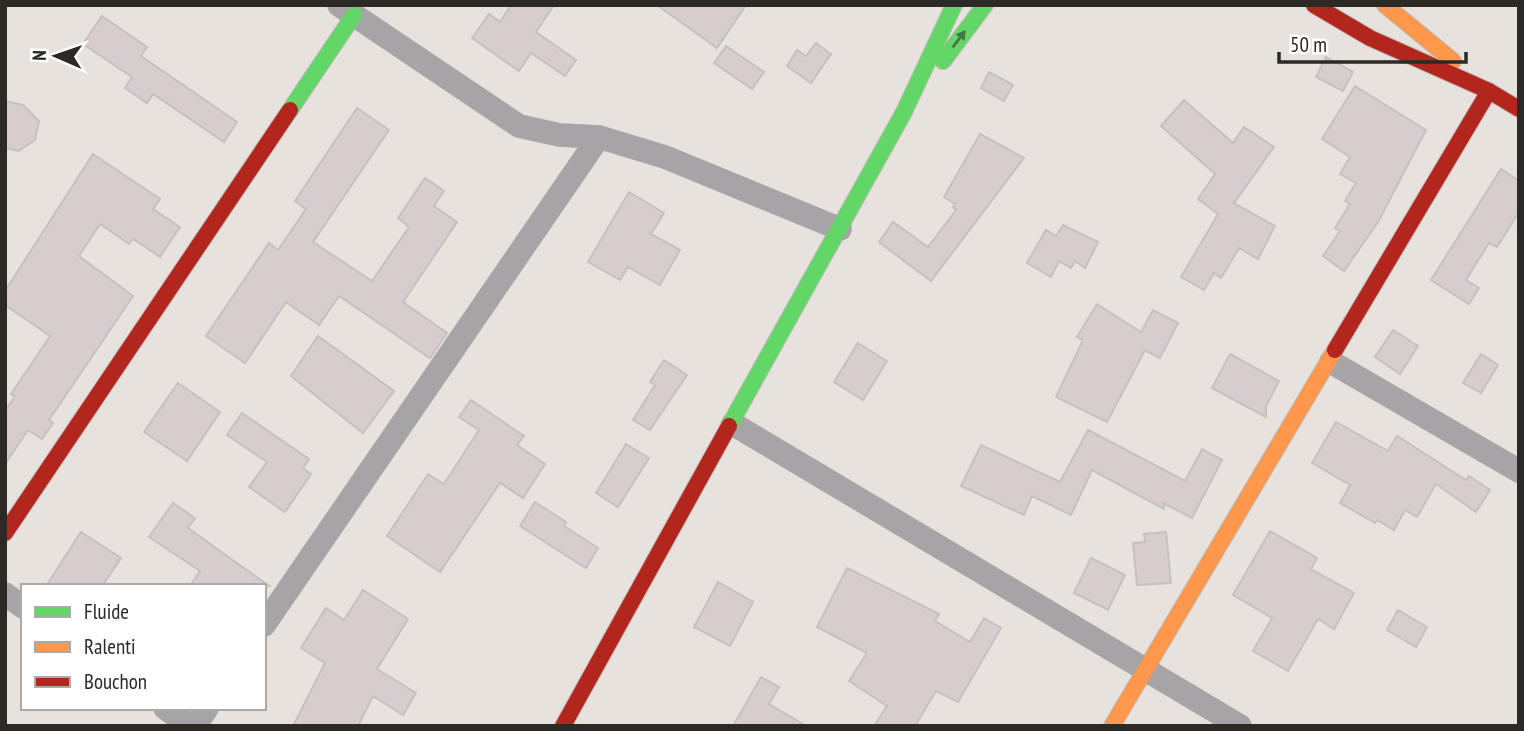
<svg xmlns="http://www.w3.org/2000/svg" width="1524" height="731" viewBox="0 0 1524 731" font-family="'PT Sans Narrow',sans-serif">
	<rect width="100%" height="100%" fill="#e7e2dd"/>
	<path fill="#d7cdcf" stroke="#c5c1c0" stroke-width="2" d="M511,5H554L536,32L576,60L565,76L531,53L519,71L472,38L489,14L500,22Z
		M657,5H746L717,48Z
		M102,16L147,47L141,56L237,122L224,142L153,94L147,103L125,88L132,77L83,44Z
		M816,43L831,54L811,83L787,66L797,50L806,56Z
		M726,46L764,72L752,89L714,63Z
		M1326,57L1353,72L1343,91L1316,77Z
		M989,72L1013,85L1004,101L981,88Z
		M1355,86L1426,130L1378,222L1344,271L1323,256L1340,231L1335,228L1350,204L1345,201L1356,183L1340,174L1350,157L1322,139Z
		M1184,100L1233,143L1244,127L1274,147L1234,203L1275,226L1258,259L1239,248L1221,278L1214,273L1204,290L1181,277L1218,214L1198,199L1215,174L1161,126Z
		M5,101L23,105L39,121L35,140L19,151L5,148Z
		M357,108L389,130L313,242L372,281L409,227L398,218L425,178L444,191L434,206L457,222L403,302L447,333L430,358L339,296L319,325L286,302L245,363L206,336L269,243L278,250L306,209L295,201Z
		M980,134L1024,158L931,281L879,242L893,222L928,247L956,210L953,207L955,204L944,197Z
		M93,154L160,199L153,209L180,227L160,257L133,239L129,244L100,224L79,256L133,296L49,420L53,423L42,439L28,430L5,464V411L15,396L11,394L50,336L5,305V291Z
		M1501,169L1519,181V212L1497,247L1489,243L1466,280L1479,288L1469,304L1431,280Z
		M629,192L664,213L651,234L680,250L660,285L628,267L620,280L588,262Z
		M1063,225L1098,242L1085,268L1075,261L1071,268L1059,261L1051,277L1027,263L1046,230L1056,236Z
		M1097,304L1141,332L1153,310L1178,323L1160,358L1145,350L1107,422L1056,397L1083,340L1077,337Z
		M1393,330L1418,346L1400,374L1375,357Z
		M318,336L394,391L363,433L291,376Z
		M858,343L887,361L863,400L834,382Z
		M1230,354L1279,381L1266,406V417L1212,388Z
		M1481,354L1498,365L1481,393L1463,383Z
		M664,360L687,375L650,430L633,420L655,385L650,382Z
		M178,383L220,412L187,461L144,432Z
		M471,400L524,436L517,445L545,464L523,498L500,483L440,572L387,536L428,474L444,484L479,430L459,417Z
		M242,413L309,459L303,468L311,474L285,512L249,487L267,462L227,435Z
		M1336,422L1388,451L1397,436L1466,480L1469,476L1490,490L1476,512L1436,484L1417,517L1405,510L1394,530L1377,520L1375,523L1340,503L1350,485L1312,463Z
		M1088,430L1185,481L1202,449L1222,460L1192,518L1163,503L1164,509L1092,470L1071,515L1032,496L1024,515L961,486L981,445L1060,482Z
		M626,444L649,458L618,507L596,493Z
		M535,502L566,522L564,526L598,548L586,568L520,526Z
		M173,503L195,518L188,528L269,586H190L200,571L149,537Z
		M1270,531L1317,558L1311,569L1354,593L1334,629L1318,619L1288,671L1253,651L1272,618L1233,595Z
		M81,532L121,558L102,586H46Z
		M1166,532L1171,583L1137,585L1133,543L1145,542L1144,534Z
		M1091,558L1125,575L1108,610L1074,593Z
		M847,568L939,614L935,621L970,642L984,618L1001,628L958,702L936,691L915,726H874L887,706L849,681L867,653L817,627Z
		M718,582L753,602L730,646L694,627Z
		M363,590L408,619L377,669L416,693L403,715L373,696L358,726H293L325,663L301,648L326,608L344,620Z
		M1398,610L1427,627L1416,647L1387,630Z
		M761,677L779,687L769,704L806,726H733Z"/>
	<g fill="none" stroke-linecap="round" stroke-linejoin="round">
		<defs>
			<path id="street" d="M339,5L519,126L560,135L599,137L665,157L840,229
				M1331,362L1519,471
				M733,424L1240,726
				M5,594L23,607
				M264,625L599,137
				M165,708L190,726
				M195,726L207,708"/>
			<path id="fast" d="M943,61L985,5
				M290,110L354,15
				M729,426L904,112L954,5"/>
			<path id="slow" d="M1385,5L1453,61
				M1112,726L1335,350"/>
			<path id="jam" d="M1314,5L1370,38L1489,91L1519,109
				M1335,350L1489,91
				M5,533L290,110
				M563,726L729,426"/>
		</defs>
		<use href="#street" stroke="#c1bdb9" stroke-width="24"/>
		<use href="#fast" stroke="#c1bdb9" stroke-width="18"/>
		<use href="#slow" stroke="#c1bdb9" stroke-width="18"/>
		<use href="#jam" stroke="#c1bdb9" stroke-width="18"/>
		<use href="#street" stroke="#a6a4a6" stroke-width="23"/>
		<use href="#fast" stroke="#63d668" stroke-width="16"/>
		<use href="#slow" stroke="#ff974d" stroke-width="16"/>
		<use href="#jam" stroke="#b3261e" stroke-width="16"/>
	</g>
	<defs><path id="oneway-solid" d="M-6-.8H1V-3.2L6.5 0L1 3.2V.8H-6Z" transform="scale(1.75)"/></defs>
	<use fill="#457744" href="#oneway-solid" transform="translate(959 39) rotate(-53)"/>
	<rect width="1524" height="731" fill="none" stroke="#2d2a26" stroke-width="14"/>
	<rect x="21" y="584" width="245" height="126" fill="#ffffff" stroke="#abaaa8" stroke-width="2"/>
	<rect x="35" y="607" width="35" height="10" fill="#63d668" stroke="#abaaa8" stroke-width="2"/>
	<text x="84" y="619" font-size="21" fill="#2d2a26">Fluide</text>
	<rect x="35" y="642" width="35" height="10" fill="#ff974d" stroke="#abaaa8" stroke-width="2"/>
	<text x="84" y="654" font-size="21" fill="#2d2a26">Ralenti</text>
	<rect x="35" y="677" width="35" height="10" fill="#b3261e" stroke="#abaaa8" stroke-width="2"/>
	<text x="84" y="689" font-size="21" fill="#2d2a26">Bouchon</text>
	<g transform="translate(56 56) rotate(272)" stroke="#ffffff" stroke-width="5" paint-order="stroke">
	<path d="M0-5L12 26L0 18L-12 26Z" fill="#2d2a26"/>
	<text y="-10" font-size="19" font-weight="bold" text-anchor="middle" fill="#2d2a26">N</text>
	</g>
	<path d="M1279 52v10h187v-10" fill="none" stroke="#2d2a26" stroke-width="3.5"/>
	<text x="1290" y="52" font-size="21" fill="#2d2a26" stroke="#ffffff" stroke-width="5" paint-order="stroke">50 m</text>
</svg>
